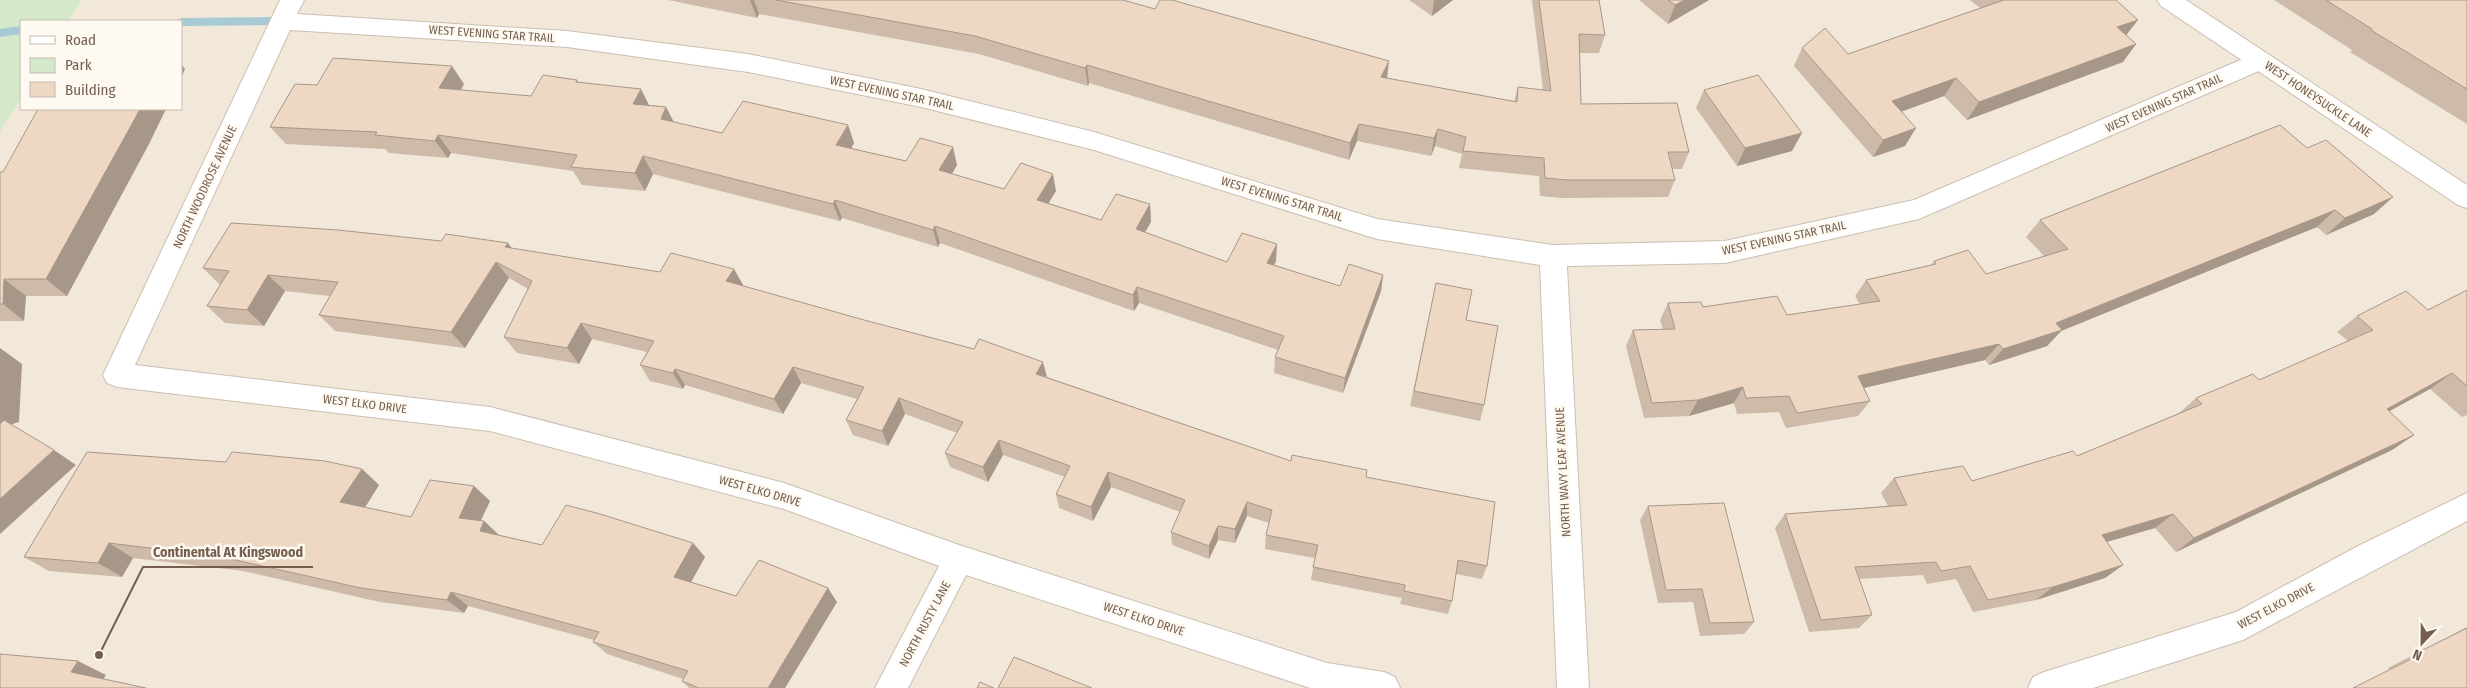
<svg xmlns="http://www.w3.org/2000/svg" width="2467" height="688" viewBox="0 0 2467 688" font-family="'Fira Sans Condensed',sans-serif">
	<rect width="100%" height="100%" fill="#fbf6ea"/>
	<path fill="#f2e8d9" d="M82,0H2467V688H0V132L21,98V109H181V21H68Z"/>
	<path fill="#d4e8ca" d="M0,0H82L68,21H21V98L0,132Z"/>
	<g fill="none" stroke-linecap="round" stroke-linejoin="round">
		<path fill="#a7cad4" fill-rule="evenodd" d="M283,17L288,21L283,25L181,26V21H176L181,18Z
			M21,26V34L0,37V29Z"/>
		<defs>
			<path id="minor" d="M280,0H304L297,14L567,31L748,54L921,89L1094,132L1377,219L1553,245L1725,241L1914,200L2252,55L2260,52L2268,55L2272,61L2268,67L1919,219L1725,263L1567,266L1589,688H1557L1540,265L1377,239L1094,150L921,107L748,72L567,47L290,30L135,365L490,407L784,483L959,545L1327,663L1384,672L1395,677L1400,688H1310L966,575L908,688H875L939,566L784,509L490,431L117,387L107,383L103,375Z
				M2467,493V521L2243,640L2093,688H2028L2033,677L2044,672L2236,612L2358,546Z"/>
			<path id="tertiary" d="M2157,0H2186L2467,185V208L2458,205L2161,6Z"/>
		</defs>
		<use href="#minor" stroke="#ccbeb1" stroke-width="2"/>
		<use href="#tertiary" stroke="#ccbeb1" stroke-width="2"/>
		<use href="#minor" fill="#fff" fill-rule="evenodd"/>
		<use href="#tertiary" fill="#fff" fill-rule="evenodd"/>
	</g>
	<path fill="#cdbaa9" d="M668,0H1123L1387,78L1514,101L1518,87L1543,90L1532,0H1599L1605,35L1599,53H1580L1581,104L1689,152L1682,169H1672L1675,180L1668,197L1562,198L1540,196L1539,176L1459,168L1462,154L1435,146L1431,156L1357,141L1349,160L1089,83L1088,86L979,54L759,14L757,18Z
		M1409,0H1453L1432,16Z
		M1639,0H1709L1668,24Z
		M1970,0H2116L2126,35L2136,44L2123,62L1967,120L1944,96L1901,112L1905,146L1873,157L1794,66L1802,48L1848,54L1980,8Z
		M2274,0H2467V124L2350,52L2352,50Z
		M577,80L579,83L649,105L666,107L674,122L722,133L848,125L854,143L851,148L906,161L957,165L952,174L1004,189L1056,191L1048,203L1101,220L1150,204L1151,222L1145,232L1227,262L1276,261L1274,265L1340,286L1383,275L1381,291L1343,393L1274,373L1275,357L1278,350L1139,303L1134,311L940,243L938,247L842,218L840,221L653,174L645,191L582,185L573,171L451,153L448,158L389,153L385,149L286,144L270,127L317,85L464,84L461,90L531,96Z
		M1704,90L1792,151L1737,166L1696,108Z
		M2280,125L2374,214L2326,235L2317,227L2217,267L2061,331L2047,346L1989,365L1985,360L1864,388L1870,401L1858,416L1786,428L1779,412L1737,414L1734,403L1689,416L1644,418L1626,346L1633,330L1663,329L1660,320L1668,303L1787,315L1860,304L1855,296L1866,280L1931,265L1934,261L1986,274L2045,257L2026,237L2040,220Z
		M150,142L67,296H26L24,321H0V172Z
		M441,241L508,243L512,249L660,272L734,269L743,285L742,286L1047,377L1291,461L1366,477L1487,566L1482,579L1456,574L1452,601L1448,614L1400,604L1402,598L1311,580L1315,558L1265,549L1266,535L1269,523L1247,516L1235,543L1218,540L1209,559L1172,545L1171,532L1180,512L1111,487L1093,521L1059,508L1056,494L1065,477L1003,455L988,482L950,467L945,453L957,433L905,414L888,446L853,435L846,420L857,399L801,383L783,414L685,385L683,389L650,381L640,365L647,352L592,339L579,364L517,353L504,337L528,289L509,278L465,348L335,331L319,315L330,296L285,291L264,326L225,323L207,306L220,285L203,268Z
		M1436,283L1466,320L1484,405L1480,421L1410,406Z
		M2467,290V415L2462,417L2430,389L2389,411L2414,435L2392,450L2176,552L2155,528L2107,542L2123,565L2105,578L2036,600L1973,612L1956,579L1927,584L1923,575L1859,579L1872,615L1859,628L1809,632L1775,528L1785,514L1888,506L1881,493L1894,478L1972,481L2077,456L2179,413L2196,398L2259,380L2348,341L2337,332L2357,316L2428,310Z
		M362,469L379,485L365,507L411,517L474,486L490,501L480,521H484L499,535L542,545L693,543L705,557L691,582L736,596L837,602L785,688H689L682,681L683,679L607,654L593,642L594,640L468,606L464,613L380,602L243,571L133,558L122,577L49,571L24,557Z
		M1648,506L1754,622L1744,634L1700,636L1693,602L1658,603L1640,520Z
		M2467,627V688L2390,670L2388,668Z"/>
	<path fill="#a79789" d="M750,0H754L759,14L757,18Z
		M1434,0H1453L1432,16Z
		M1685,0H1709L1668,24L1675,5Z
		M2138,20L2124,38L2117,27Z
		M2136,44L2123,62L1967,120L1979,102Z
		M1389,61L1387,79L1381,77Z
		M181,64L185,69L181,78Z
		M1087,65L1089,83L1088,86L1085,68Z
		M452,66L464,84L452,106L439,88Z
		M1956,78L1944,96L1881,119L1892,101Z
		M641,89L650,107L633,104Z
		M666,107L675,125L661,119Z
		M140,109H166L150,142L67,296L46,279Z
		M1359,124L1357,141L1349,160L1350,143Z
		M848,125L854,143L843,163L836,145Z
		M1916,128L1905,146L1873,157L1883,140Z
		M1438,129L1435,146L1431,156L1434,138Z
		M1802,133L1792,151L1737,166L1745,148Z
		M438,135L451,153L448,158L435,141Z
		M953,147L957,165L944,188L939,170Z
		M643,156L653,174L645,191L635,173Z
		M1053,174L1056,191L1040,217L1037,200Z
		M2393,197L2374,214L2326,235L2345,218Z
		M835,200L842,218L840,221L833,204Z
		M1150,204L1151,222L1137,246L1136,229Z
		M2335,210L2317,227L2061,331L2047,346L1989,365L2003,349L2056,323Z
		M935,226L940,243L938,247L933,230Z
		M508,243L520,260L505,247Z
		M1277,244L1276,261L1267,280V263Z
		M496,262L509,278L465,348L451,332Z
		M734,269L743,285L735,298L726,281Z
		M268,275L285,291L264,326L247,310Z
		M1383,275L1381,291L1343,393L1345,378Z
		M4,279L26,296L24,321L3,304Z
		M1137,287L1139,303L1134,311L1133,295Z
		M581,323L592,339L579,364L567,348Z
		M1999,344L1985,360L1846,392L1858,376Z
		M0,348L22,364L19,422L0,428Z
		M1043,362L1047,377L1036,374Z
		M793,367L801,383L783,414L774,399Z
		M675,369L685,385L683,389L673,373Z
		M2452,373L2430,389L2366,424L2387,409Z
		M1743,387L1734,403L1689,416L1698,400Z
		M899,398L905,414L888,446L882,431Z
		M2414,435L2392,450L2176,552L2194,538Z
		M999,440L1003,455L988,482L983,467Z
		M54,450L76,465L0,534V499Z
		M362,469L379,485L359,517L340,502Z
		M1108,472L1111,487L1093,521L1091,507Z
		M474,486L490,501L475,533L459,518Z
		M1247,502V516L1235,543V529Z
		M2173,514L2155,528L2085,548L2102,535Z
		M484,521L500,536L480,531Z
		M1218,526V540L1209,559V546Z
		M109,543L133,558L122,577L98,563Z
		M693,543L705,557L686,591L674,577Z
		M2123,565L2105,578L2036,600L2053,587Z
		M828,588L837,602L785,688H768Z
		M451,592L468,606L464,613L447,600Z
		M78,661L106,675L99,686L71,672Z"/>
	<path fill="#eed8c4" stroke="#a79789" d="M776,0H1123L1155,9L1160,0H1172L1389,61L1381,77L1517,102L1518,87L1551,91L1539,0H1599L1605,35L1579,34L1581,104L1677,103L1689,152H1668L1675,180H1568L1545,178L1544,158L1463,151L1466,137L1438,129L1434,138L1359,124L1350,143L1087,65L1085,68L975,36Z
		M1668,0H1685L1675,5Z
		M2004,0H2116L2138,20L2117,27L2136,44L1979,102L1956,78L1892,101L1916,128L1883,140L1802,48L1825,28L1848,54Z
		M2326,0H2467V89L2371,30L2372,29Z
		M333,58L452,66L439,88L531,96L543,75L577,80L576,82L641,89L633,104L666,107L661,119L722,133L743,101L848,125L836,145L906,161L920,138L953,147L939,170L1004,189L1021,163L1053,174L1037,200L1101,220L1116,194L1150,204L1136,229L1227,262L1242,233L1277,244L1267,263L1340,286L1349,264L1383,275L1345,378L1275,357L1284,336L1137,287L1133,295L935,226L933,230L835,200L833,204L643,156L635,173L571,167L577,155L438,135L435,141L375,135L377,132L270,127L295,84L317,85Z
		M1758,75L1802,133L1745,148L1704,90Z
		M38,109H140L132,124L46,279H4L3,304H0V172H3Z
		M2280,125L2307,148L2326,140L2393,197L2345,218L2335,210L2234,251L2056,323L2062,330L2003,349L1999,344L1858,376L1870,401L1797,413L1789,396L1746,398L1743,387L1698,400L1652,403L1633,330L1675,329L1668,303L1701,302L1703,307L1777,296L1787,315L1880,301L1866,280L1936,264L1934,261L1968,250L1986,274L2068,249L2040,220Z
		M231,223L338,230L441,241L446,234L508,243L505,247L660,272L671,253L734,269L726,281L864,320L974,349L979,339L1043,362L1036,374L1291,461L1292,455L1367,470L1366,477L1495,502L1487,566L1458,560L1452,601L1404,591L1405,585L1313,567L1318,545L1266,535L1272,510L1247,502L1235,529L1218,526L1209,546L1171,532L1185,500L1108,472L1091,507L1056,494L1070,466L999,440L983,467L945,453L963,422L899,398L882,431L846,420L864,387L793,367L774,399L675,369L673,373L640,365L654,341L581,323L567,348L504,337L532,281L496,262L451,332L319,315L338,282L268,275L247,310L207,306L229,271L203,268Z
		M1436,283L1472,290L1466,320L1498,326L1484,405L1414,391Z
		M2467,290V386L2452,373L2387,409L2414,435L2194,538L2173,514L2102,535L2123,565L2053,587L1988,600L1970,566L1941,571L1936,562L1855,567L1872,615L1821,620L1785,514L1907,505L1894,478L1963,466L1972,481L2073,451L2077,456L2202,404L2196,398L2253,374L2259,380L2373,330L2357,316L2406,291L2428,310Z
		M4,420L54,450L0,499V424Z
		M87,452L226,462L232,452L325,461L362,469L340,502L411,517L430,480L474,486L459,518L484,521L480,531L542,545L566,505L600,514L693,543L674,577L736,596L759,560L828,588L768,688H699L682,681L688,671L593,642L599,632L451,592L447,600L361,588L222,557L109,543L98,563L24,557Z
		M1724,503L1754,622L1710,623L1702,589L1666,590L1648,506Z
		M2467,628V688H2353L2417,656L2415,654Z
		M0,654L78,661L71,672L146,688H0Z
		M1014,657L1092,688H998Z
		M980,682L994,688H977Z"/>
	<g text-anchor="middle" stroke-width="5" stroke-linejoin="round" paint-order="stroke">
		<g font-size="12" fill="#745f4f" stroke="#fef9f1">
			<text transform="translate(492 34) rotate(4)" y="4">WEST EVENING STAR TRAIL</text>
			<text transform="translate(892 93) rotate(12)" y="4">WEST EVENING STAR TRAIL</text>
			<text transform="translate(2318 99) rotate(34)" y="4">WEST HONEYSUCKLE LANE</text>
			<text transform="translate(2164 103) rotate(-24)" y="4">WEST EVENING STAR TRAIL</text>
			<text transform="translate(205 187) rotate(-65)" y="4">NORTH WOODROSE AVENUE</text>
			<text transform="translate(1282 199) rotate(17)" y="4">WEST EVENING STAR TRAIL</text>
			<text transform="translate(1784 238) rotate(-12)" y="4">WEST EVENING STAR TRAIL</text>
			<text transform="translate(365 404) rotate(7)" y="4">WEST ELKO DRIVE</text>
			<text transform="translate(1563 472) rotate(-93)" y="4">NORTH WAVY LEAF AVENUE</text>
			<text transform="translate(760 491) rotate(16)" y="4">WEST ELKO DRIVE</text>
			<text transform="translate(2276 606) rotate(-28)" y="4">WEST ELKO DRIVE</text>
			<text transform="translate(1144 619) rotate(18)" y="4">WEST ELKO DRIVE</text>
			<text transform="translate(925 624) rotate(-62)" y="4">NORTH RUSTY LANE</text>
		</g>
	</g>
	<path fill="none" stroke="#745f4f" stroke-width="2" d="M99 655L143 567H313"/>
	<circle fill="#745f4f" stroke="#fef9f1" stroke-width="2" cx="99" cy="655" r="5"/>
	<g font-size="14" text-anchor="middle" font-weight="bold" fill="#745f4f" stroke="#fef9f1" stroke-width="5" stroke-linejoin="round" paint-order="stroke">
		<text x="228" y="557">Continental At Kingswood</text>
	</g>
	<rect x="20" y="20" width="162" height="90" fill="#fef9f1" stroke="#c7bbb0"/>
	<rect x="30" y="36" width="25" height="8" fill="#ffffff" stroke="#c7bbb0"/>
	<text x="65" y="45" font-size="15" fill="#745f4f">Road</text>
	<rect x="30" y="58" width="25" height="15" fill="#d4e8ca" stroke="#c7bbb0"/>
	<text x="65" y="70" font-size="15" fill="#745f4f">Park</text>
	<rect x="30" y="82" width="25" height="15" fill="#eed8c4" stroke="#c7bbb0"/>
	<text x="65" y="95" font-size="15" fill="#745f4f">Building</text>
	<g transform="translate(2422 643) rotate(202)" stroke="#fef9f1" stroke-width="4" paint-order="stroke">
	<path d="M0-4L9 19L0 12L-9 19Z" fill="#745f4f"/>
	<text y="-8" font-size="14" font-weight="bold" text-anchor="middle" fill="#745f4f">N</text>
	</g>
</svg>
